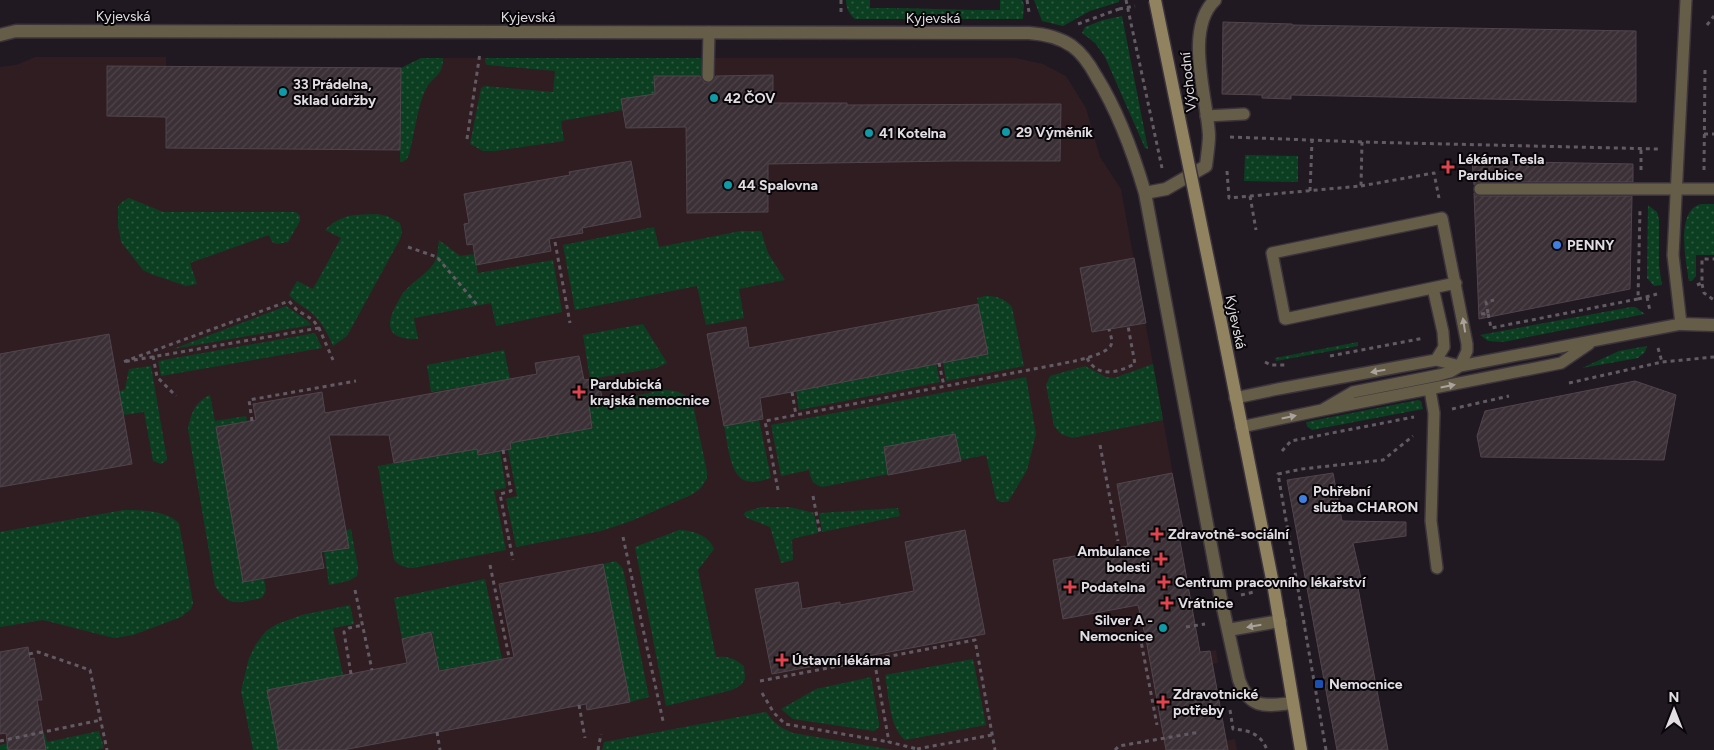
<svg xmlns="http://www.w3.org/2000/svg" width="1714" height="750" viewBox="0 0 1714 750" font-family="Figtree,sans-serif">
	<defs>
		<pattern id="grass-dots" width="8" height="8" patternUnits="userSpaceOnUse" patternTransform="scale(1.25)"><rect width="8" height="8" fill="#0c3f21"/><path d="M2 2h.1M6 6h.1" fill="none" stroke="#2f5a41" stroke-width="1.8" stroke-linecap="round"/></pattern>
		<pattern id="building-hatch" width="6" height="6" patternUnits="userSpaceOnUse" patternTransform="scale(1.25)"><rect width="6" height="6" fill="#3b3036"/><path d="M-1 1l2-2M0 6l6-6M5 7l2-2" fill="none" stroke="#4e4449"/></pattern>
	</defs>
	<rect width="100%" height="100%" fill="#201922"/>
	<path fill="#2f1d22" d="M35,57H166V66L401,68L421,58H1016L1043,64L1066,76L1086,108L1100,157L1121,189L1183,529L1178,530L1195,622L1186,624L1192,654L1216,650L1218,663L1212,664L1219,703V742L1235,739L1237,750H0V67L16,65Z"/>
	<path fill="url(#grass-dots)" d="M846,0H870V8H896V10L897,8L973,10V11L974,10H1000V0H1022L1024,4L1023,19H855C849,15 846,7 846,0Z
		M1034,0H1119V2L1090,11L1063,26L1042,21Z
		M1122,16L1148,149L1145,148L1105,57L1095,43L1082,33L1085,27L1103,20Z
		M421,58H443C443,78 432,75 425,91C418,105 414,135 410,151C408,158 407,161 400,162L401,68Z
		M485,58H701L702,76H655V128L641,126L636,97L621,99L623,110L561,121L564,141L495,151H483L470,144L481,88L485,86L553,92L555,71L487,65L485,62Z
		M1245,155L1298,156V182L1244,181Z
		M129,198L163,212H296L300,216V221L288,242L277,244L272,242L269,235L190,263L197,284L186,286L151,274L143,270L121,242L118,225V206L123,201Z
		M1701,204H1714V255H1696V276L1692,281H1689C1686,262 1675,210 1701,204Z
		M1648,205L1657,212L1659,219V266L1662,285L1654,286L1647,278Z
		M377,214L387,216L400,223L402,232L400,239L347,336L333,346C327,332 321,320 308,310C301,305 295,302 289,295L297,281L313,289L341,238L325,230C343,213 354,215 377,214Z
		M654,227L659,247L741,231H761L768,253L785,280L739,289L744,318L706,325L697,286L575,310L563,245Z
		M439,240L460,256L474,254L478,273L553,260L562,312L496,326L491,303L414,318L418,339C393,340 383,331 395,307C398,302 400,297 403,293C412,282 427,274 434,263C438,257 438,246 439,240Z
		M985,296C997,296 1004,298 1012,307L1024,366L946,381L943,362L988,354L977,298Z
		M286,306L308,321L311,325L173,349Z
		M1631,307H1635L1645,314L1503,342L1488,341L1480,335Z
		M643,324L667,363L656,368L590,379L583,335Z
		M315,333L322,348L161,376L158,361Z
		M1358,342V346L1276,361L1275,358Z
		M1647,346L1645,352L1638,358L1582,368L1619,351Z
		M504,350L510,379L431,392L427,365Z
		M936,364L940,382L799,410L796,391Z
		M1153,364L1163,420L1072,438L1061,434L1054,426L1046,385L1050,376L1085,366L1106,377L1114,378Z
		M151,366L167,459L166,461L161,464L153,461L144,412L123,415L119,392L125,389L129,369Z
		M1026,377L1036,434L1027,470L1008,502H1000L996,499L986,455L822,487C812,484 811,479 809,470L781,476L771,425Z
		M664,390C677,390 686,393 693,404L707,472V478L704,483L700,489L691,495L631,521L601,531L516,547L506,499L517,496L508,450L511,448L510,442L593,428L589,405Z
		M210,395L215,421L246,416L247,421L216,427L243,582L264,579L266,590L262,598C240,602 229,609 215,586L188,429C191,413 195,402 210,395Z
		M1418,400L1421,401L1423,409L1312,430L1307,426L1306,422Z
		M759,420L771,478C764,480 755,483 747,481C729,477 728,442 724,426Z
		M477,448L500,451L506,488L494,490L506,550L413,568C406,568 399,566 394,560L378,466Z
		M761,507H790L814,513L818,533L795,538L792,540L793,560L781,563L770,527L747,518L744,515L745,512Z
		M898,508L900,516L822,532L819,513Z
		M124,510C142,510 165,510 179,523L193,603L191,609L181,617L133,635L114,638L43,620L0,627V532Z
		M351,529L358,568L357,576L348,581L329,585L324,552L348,548L346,530Z
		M679,530C692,530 710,536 714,549L698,570L716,657C727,656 734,658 744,666L745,679L741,685L732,690L666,706L635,547Z
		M616,561L623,569L649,697L630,702L603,564Z
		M485,579L502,659L423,673L422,665L438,662L432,632L402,639L394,598Z
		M350,605L354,624L333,628L343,675L267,690L279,750H253L241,691L249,658L256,644L266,631L277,624L302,615Z
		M973,659L986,725L905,740C889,727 889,695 885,675Z
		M871,677L879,723V727L874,731L793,719L781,709L816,689Z
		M766,712C774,723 780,728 793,733L893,750H602L604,742Z
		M99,731L104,748L94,750H0V745L45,734L47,742Z"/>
	<path fill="url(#building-hatch)" stroke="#51454c" d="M1223,22L1292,24V25L1636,31V102L1291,95V99L1262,98V95L1222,94Z
		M107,66L401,68L400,150L166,148V117L107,116Z
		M773,75V103H847V105L1061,104L1060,161H951L768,164V212L687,213L686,127L626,128L621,99L655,94L654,76H700L704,82L708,83L714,80L716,76Z
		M631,161L641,217L582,228L583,233L549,239L551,251L476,265L473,244L467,245L464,224L469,223L464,194L570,175L569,172Z
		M1472,161L1633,164V182H1480L1474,185Z
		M1474,193L1480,196H1632L1630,289L1479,319Z
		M1134,258L1146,323L1092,332L1080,268Z
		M978,304L988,354L760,398L763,419L724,426L707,334L746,327L749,348Z
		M109,334L132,464L0,487V354Z
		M579,356L584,380L598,378L603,402L589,405L592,428L510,443L511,449L478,455L477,449L394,463L389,435H329L349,548L321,552L324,568L243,582L216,427L256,420L253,404L322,392L325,413L537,374L535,363Z
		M1635,381L1676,395L1664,460L1481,457L1477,436L1485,411Z
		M955,434L961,461L888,475L884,447Z
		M1172,473L1183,529L1178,530L1200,652L1210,651L1228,750H1166L1146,639L1138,605L1063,619L1053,560L1128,546L1117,484Z
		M1333,473L1342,521L1406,522V536L1353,543L1363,587L1358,588L1388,750H1337L1287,480Z
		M965,530L985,634L772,674L755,589L798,582L802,609L840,602V605L914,591L905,542Z
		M603,564L630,702L587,710L586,704L343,750H279L267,690L407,663L402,639L431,632L439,671L514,657L499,584Z
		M28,647L30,659L34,658L42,700H37L46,750H8L6,733L0,734V652Z"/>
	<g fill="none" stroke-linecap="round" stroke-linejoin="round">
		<defs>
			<path id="lane" d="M708,76L709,32
				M1206,116L1244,114
				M1480,189H1714
				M1456,283L1285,319L1272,253L1442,218L1467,344V351L1460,366
				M1433,288L1443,332L1444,347L1436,360
				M1430,390L1434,413L1431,521L1437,568
				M1235,398L1278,389L1436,360L1460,366
				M1322,410L1353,392L1439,375L1450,372L1460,366L1681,324L1673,255L1686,0
				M1241,427L1322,410L1561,363L1589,344"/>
			<path id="street" d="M0,35L16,31L1029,33C1044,34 1059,37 1072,46C1083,54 1090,65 1096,76C1119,113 1133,152 1145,193L1221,599L1239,680C1250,710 1266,706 1293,703
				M1145,193L1166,189L1206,166C1207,156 1209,145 1209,135C1207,97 1184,29 1215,0
				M1681,324L1714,325
				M1228,630L1280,621"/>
			<path id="secondary" d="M1224,337L1274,589L1301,750"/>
		</defs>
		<use href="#lane" stroke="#3b343d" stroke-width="14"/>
		<use href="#street" stroke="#3b343d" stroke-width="15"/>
		<use href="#secondary" stroke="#3b343d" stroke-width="15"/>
		<path stroke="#625b63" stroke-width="3" stroke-dasharray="4 4" stroke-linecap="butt" d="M841,0V12
			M1027,0L1029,12
			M1126,0L1162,168
			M1078,24L1119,9
			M1707,25L1714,16
			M1704,134H1714
			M1230,137L1362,142L1659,149
			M467,139L480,53
			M1641,170V149
			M1704,170L1705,69
			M1227,171L1229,198L1361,186L1362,142
			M1361,186L1434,173L1439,198
			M1310,191L1312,141
			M1250,196L1256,230
			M555,242L570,323
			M408,247L437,257L478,306
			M1702,284L1704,293L1714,300
			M1697,285L1702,283V259H1714
			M1647,297L1650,311
			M1638,299L1657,294
			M1488,313L1486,302L1494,300
			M1481,314L1488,313L1491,328L1638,299L1640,209
			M319,328L123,362L289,301L297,310L313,320L319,328L333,360
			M1658,348L1662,362
			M153,356L157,377L176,396
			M1330,356L1424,338
			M1087,358C1098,379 1118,372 1135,364L1128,326
			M1265,362L1271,365H1287
			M939,363L944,386
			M1569,383L1662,362L1714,357
			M792,392L796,415
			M1452,409L1509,396
			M252,421L249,400L356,381
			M1100,445L1118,541
			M503,450L511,491L500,494L513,560
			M1282,451L1291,441L1414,417
			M778,490L765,421L1075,361C1083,359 1108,353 1111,345C1113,340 1110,334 1109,329
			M813,496L820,533
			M623,537L663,721
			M490,565L509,657
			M355,590L372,670
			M1241,595L1254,592
			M1186,627L1205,624
			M1140,636L1157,725
			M1129,638L1145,635
			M29,654L38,652L90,670L107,750
			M876,670L889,742L917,749L918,750
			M351,674L344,632L349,628L363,625
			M760,681L975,640L995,750
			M762,693L774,713L785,724L889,742
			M579,705L585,738
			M1230,710L1233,729C1249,730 1261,734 1267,750
			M437,732L440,750
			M0,741L101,720
			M917,749L992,735
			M598,750L601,734
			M1115,750L1119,746L1200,732
			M1326,750L1278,474L1302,469L1383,460L1413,436"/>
		<use href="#lane" stroke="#665d48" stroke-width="11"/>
		<use href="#street" stroke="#665d48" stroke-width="12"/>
		<use href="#secondary" stroke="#918260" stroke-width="12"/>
		<defs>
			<path id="secondary-bridge" d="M1155,0L1224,337"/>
		</defs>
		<use href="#secondary-bridge" stroke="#3b343d" stroke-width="15" stroke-linecap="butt"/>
		<path stroke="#625b63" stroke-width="3" stroke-dasharray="4 4" stroke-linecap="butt" d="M1119,9L1135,6"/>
		<use href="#secondary-bridge" stroke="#918260" stroke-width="12"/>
	</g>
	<defs><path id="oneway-solid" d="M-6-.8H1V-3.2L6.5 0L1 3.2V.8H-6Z" transform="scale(1.25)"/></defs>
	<g fill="#aaa39d">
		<use href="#oneway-solid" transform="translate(1464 325) rotate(-99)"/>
		<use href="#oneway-solid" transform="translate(1378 371) rotate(170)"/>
		<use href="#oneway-solid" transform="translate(1448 386) rotate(-11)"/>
		<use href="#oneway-solid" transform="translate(1289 417) rotate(-12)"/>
		<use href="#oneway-solid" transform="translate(1254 626) rotate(170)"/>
	</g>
	<g fill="#0f9aa8" stroke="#080609" stroke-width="2">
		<circle cx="283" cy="92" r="5"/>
		<circle cx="714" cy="98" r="5"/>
		<circle cx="1006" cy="132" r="5"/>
		<circle cx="869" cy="133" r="5"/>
		<circle cx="728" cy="185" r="5"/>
		<circle cx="1163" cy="628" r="5"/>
	</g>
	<g fill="#e0444e" stroke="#080609" stroke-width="2">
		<path d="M1445.5 159.5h5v5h5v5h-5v5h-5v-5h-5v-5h5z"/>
		<path d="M576.5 384.5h5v5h5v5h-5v5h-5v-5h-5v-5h5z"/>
		<path d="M1154.5 526.5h5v5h5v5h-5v5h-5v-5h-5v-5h5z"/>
		<path d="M1158.5 551.5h5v5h5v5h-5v5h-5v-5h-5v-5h5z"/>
		<path d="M1161.5 574.5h5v5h5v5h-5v5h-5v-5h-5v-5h5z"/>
		<path d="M1067.5 579.5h5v5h5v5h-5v5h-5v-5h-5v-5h5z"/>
		<path d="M1164.5 595.5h5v5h5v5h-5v5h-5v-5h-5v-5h5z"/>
		<path d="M779.5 652.5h5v5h5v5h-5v5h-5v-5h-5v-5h5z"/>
		<path d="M1160.5 694.5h5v5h5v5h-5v5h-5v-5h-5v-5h5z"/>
	</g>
	<g fill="#3f7fe0" stroke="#080609" stroke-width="2">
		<circle cx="1557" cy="245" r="5"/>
		<circle cx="1303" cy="499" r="5"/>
	</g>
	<rect fill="#1a4fb4" stroke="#080609" stroke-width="2" x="1314" y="679" width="10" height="10" rx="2.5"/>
	<g text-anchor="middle" stroke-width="4" stroke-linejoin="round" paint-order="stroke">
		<g font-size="14" fill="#e2dde3" stroke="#080609">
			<text x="123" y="21">Kyjevská</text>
			<text x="528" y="22">Kyjevská</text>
			<text x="933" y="23">Kyjevská</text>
			<text transform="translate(1188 82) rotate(-96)" y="5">Východní</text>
			<text transform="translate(1236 322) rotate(78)" y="5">Kyjevská</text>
		</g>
		<g font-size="14" font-weight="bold" fill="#e2dde3" stroke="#080609" text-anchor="start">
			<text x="293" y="89">33 Prádelna,<tspan x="293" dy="16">Sklad údržby</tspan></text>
			<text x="724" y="103">42 ČOV</text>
			<text x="1016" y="137">29 Výměník</text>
			<text x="879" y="138">41 Kotelna</text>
			<text x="1458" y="164">Lékárna Tesla<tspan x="1458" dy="16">Pardubice</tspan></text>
			<text x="738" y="190">44 Spalovna</text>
			<text x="1567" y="250">PENNY</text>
			<text x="590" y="389">Pardubická<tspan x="590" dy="16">krajská nemocnice</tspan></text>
			<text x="1313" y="496">Pohřební<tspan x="1313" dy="16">služba CHARON</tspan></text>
			<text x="1168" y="539">Zdravotně-sociální</text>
			<text x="1150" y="556" text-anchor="end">Ambulance<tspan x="1150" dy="16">bolesti</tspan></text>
			<text x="1175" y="587">Centrum pracovního lékařství</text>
			<text x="1081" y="592">Podatelna</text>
			<text x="1178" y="608">Vrátnice</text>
			<text x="1153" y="625" text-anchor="end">Silver A -<tspan x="1153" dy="16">Nemocnice</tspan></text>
			<text x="792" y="665">Ústavní lékárna</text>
			<text x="1329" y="689">Nemocnice</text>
			<text x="1173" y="699">Zdravotnické<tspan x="1173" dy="16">potřeby</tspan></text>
		</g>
	</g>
	<g transform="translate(1674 710)" stroke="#080609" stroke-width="4" paint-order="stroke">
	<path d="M0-4L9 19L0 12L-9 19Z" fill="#e2dde3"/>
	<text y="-8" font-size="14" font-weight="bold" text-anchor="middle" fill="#e2dde3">N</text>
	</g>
</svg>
